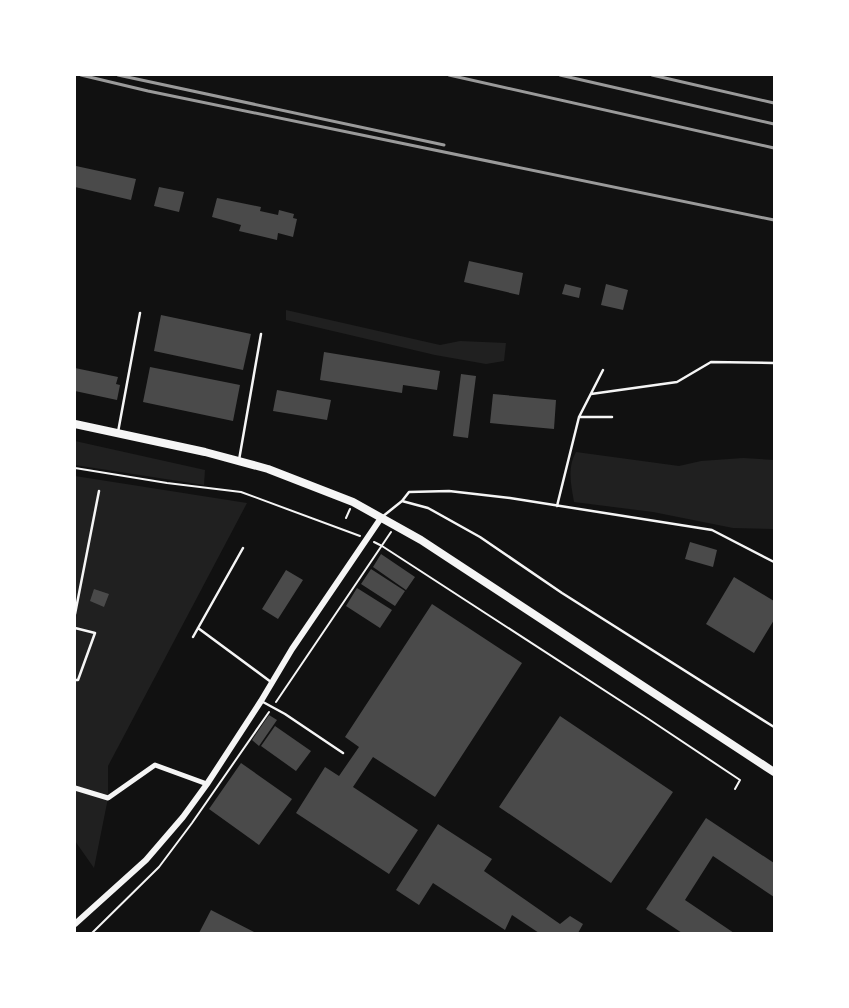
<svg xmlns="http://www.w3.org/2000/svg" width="849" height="1008" viewBox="0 0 849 1008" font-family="Arial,sans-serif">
	<rect width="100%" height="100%" fill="#111"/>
	<path fill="#202020" d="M286,310L440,345L460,341L506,343L504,361L486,364L435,355L286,320Z
		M75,441L205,470L204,485L75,465Z
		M576,452L679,466L701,461L743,458L774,460V529L733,528L653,512L574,502C571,484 567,468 576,452Z
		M75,476L247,503L108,766V798L94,868L75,841Z"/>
	<path fill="#4a4a4a" d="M76,166L136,179L131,200L75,187Z
		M159,187L184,192L179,212L154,206Z
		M217,198L261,207L260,211L278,215L279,210L294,214L293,218L297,219L293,237L278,233L277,240L239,231L241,225L212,217Z
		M469,261L523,273L519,295L464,282Z
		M565,284L581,288L579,298L562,294Z
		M606,284L628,290L623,310L601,305Z
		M161,315L251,334L243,370L154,351Z
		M324,352L440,371L437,390L403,385L402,393L320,380Z
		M150,367L240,385L233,421L143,402Z
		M75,368L118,377L116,384L120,385L117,400L75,391Z
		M461,374L476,376L468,438L453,436Z
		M277,390L331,400L327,420L273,411Z
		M493,394L556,400L554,429L490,423Z
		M690,542L717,550L713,567L685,559Z
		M381,554L415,577L406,590L373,567Z
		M371,569L405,591L395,606L361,584Z
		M286,570L303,580L278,619L262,609Z
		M734,577L774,601V620L754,653L706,624Z
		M357,588L392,610L380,628L346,606Z
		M94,589L109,594L104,607L90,601Z
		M432,604L522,663L435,797L373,757L353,787L418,830L389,874L296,813L325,767L339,776L359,747L345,737Z
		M269,715L277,720L259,746L252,740Z
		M560,716L673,792L611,883L499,807Z
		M275,726L311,751L296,771L261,746Z
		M241,763L292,799L259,845L209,809Z
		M706,818L774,863V897L713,856L685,900L734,933H682L646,909Z
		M438,824L492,859L484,871L560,924L570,916L583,924L578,933H539L512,915L505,930L433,883L419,905L396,890Z
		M211,910L256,933H199Z"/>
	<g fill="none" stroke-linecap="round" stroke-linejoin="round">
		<path stroke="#f5f5f5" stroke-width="2" d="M75,468L167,483L241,492L360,536
			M346,518L350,509
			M374,542L382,546L647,718L740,780L735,789
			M276,702L391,532
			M92,933L159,867L192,823L269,712"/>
		<path stroke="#f5f5f5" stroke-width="2.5" d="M591,394L677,382L711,362L774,363
			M579,417L603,370
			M118,432L140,313
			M239,460L261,334
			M402,501L428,508L480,537L562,593L774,727
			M557,506L579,417H612
			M382,517L402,501L409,492L449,491L510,498L712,530L774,562
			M75,614L99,491
			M75,628L95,633L78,680H75
			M198,628L271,682
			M193,637L243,548
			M263,702L285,714L343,753"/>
		<path stroke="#f5f5f5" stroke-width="5" d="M75,788L108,798L155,765L207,784"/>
		<path stroke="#f5f5f5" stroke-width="6" d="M75,924L146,860L183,817L207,784L261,701L292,649L381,518"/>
		<path stroke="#f5f5f5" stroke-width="8" d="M75,424L205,452L268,469L353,502L421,540L774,772"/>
		<path stroke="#9a9a9a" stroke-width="3" d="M81,75L148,91L774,220
			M118,75L444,145
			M449,75L774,148
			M560,75L774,124
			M652,75L774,103"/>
	</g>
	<rect width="849" height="1008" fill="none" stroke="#ffffff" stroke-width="152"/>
</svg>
